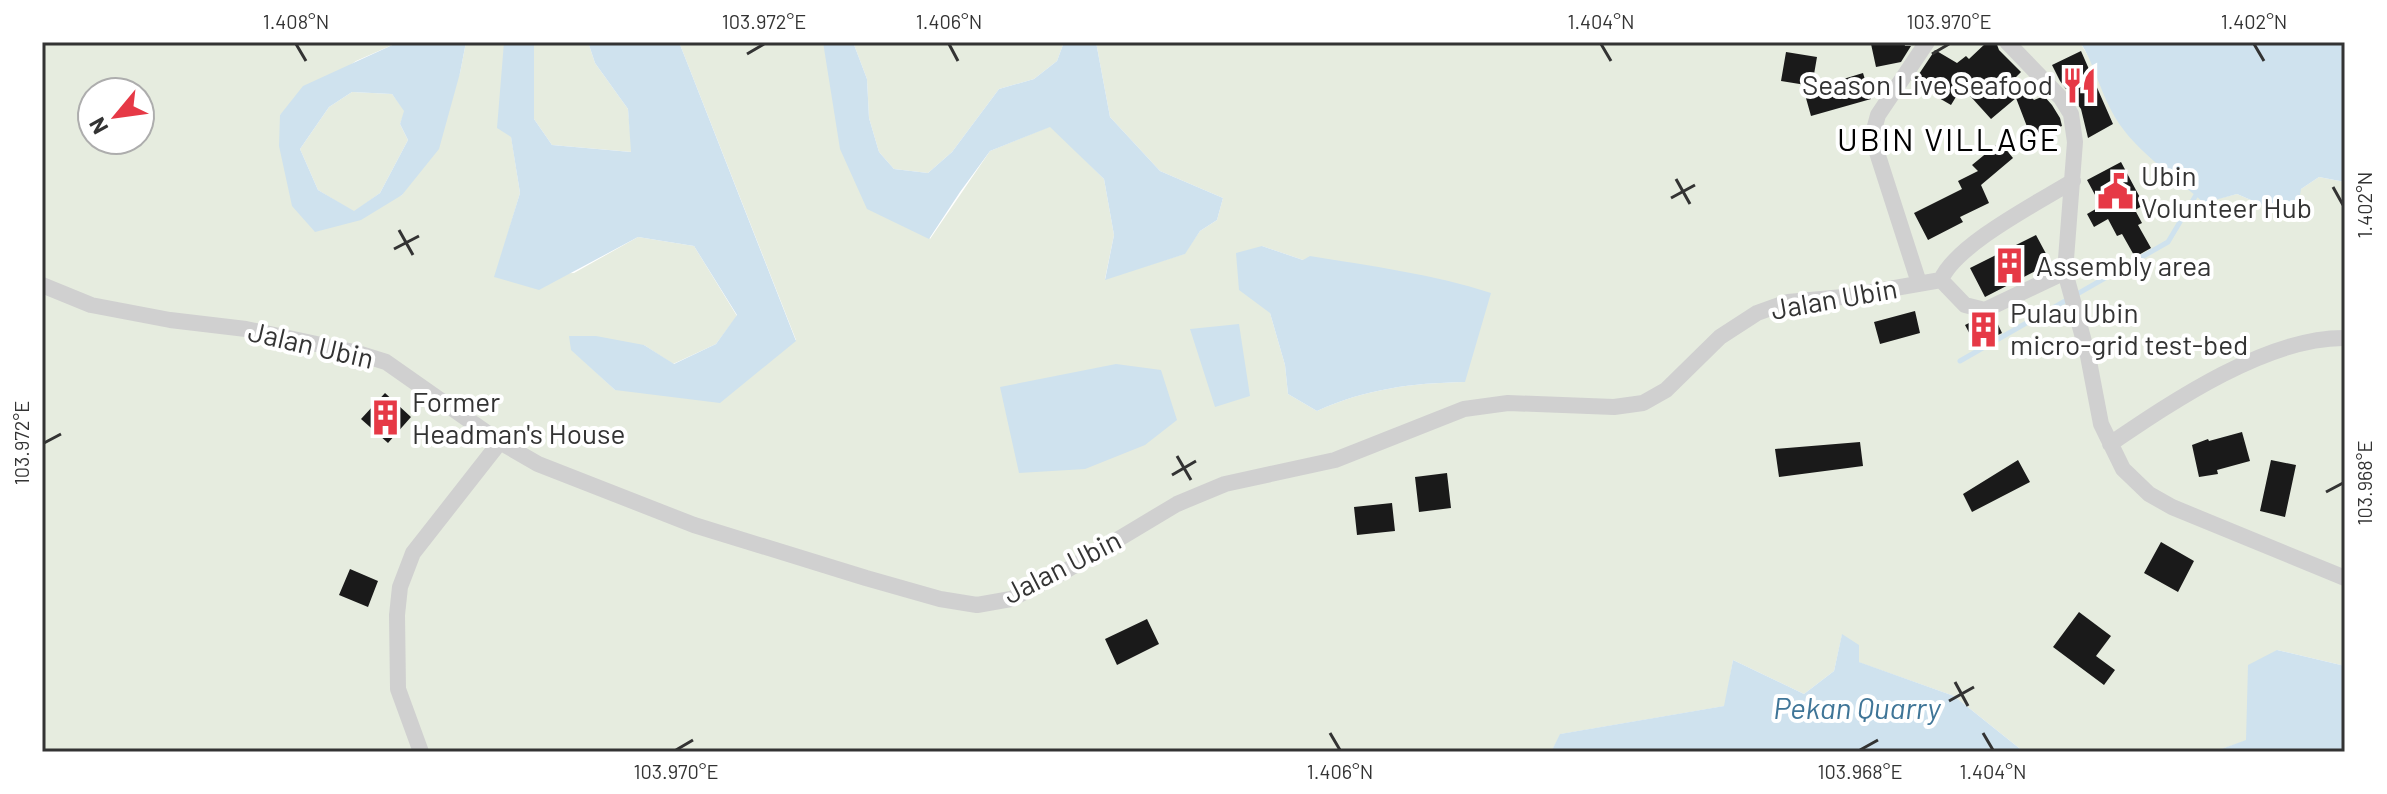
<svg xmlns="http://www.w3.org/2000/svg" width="2387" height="794" viewBox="0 0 2387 794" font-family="Barlow,sans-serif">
	<rect width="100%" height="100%" fill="#fff"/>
	<path fill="#e6ecdf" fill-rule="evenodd" d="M42,42H399L356,61L280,115L315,231L402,195L460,73L466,42H504L511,136L520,193L495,277L574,273L638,237L694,246L737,316L716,344L673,364L644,345L571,349L615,390L796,340L679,42H823L829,67L930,239L990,151L1051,126L1104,179L1114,235L1105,279L1184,254L1200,231L1217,220L1223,198L1160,171L1110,117L1096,42H2080L2139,146L2204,202L2237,194L2281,213L2301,189L2319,177L2345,182V666L2277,650L2334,727L2245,741L2213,752H2024L1954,696L1858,662L1842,635L1834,671L1804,694L1733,660L1725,706L1561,734L1551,752H42ZM92,92H140V140H92ZM1262,246L1303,260L1465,382C1412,383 1365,389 1317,411L1288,394L1285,365L1270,313Z
		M534,42H588L595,63L628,109L632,152L552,145L534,119Z
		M853,42H1064L1057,61L1034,79L999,89L952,152L928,173L894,169L879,152L869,118L867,79Z
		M352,92L392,94L405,111L400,124L408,140L380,193L354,212L318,190L300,149L329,107Z"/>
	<path fill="#cfe2ee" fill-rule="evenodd" d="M399,42H466L460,73L439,149L402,195L361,220L315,232L292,206L279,146L280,115L303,86ZM352,92L392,94L404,111L400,124L408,140L380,193L354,211L318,190L300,149L329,107Z
		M504,42H534V119L552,145L631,152L628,109L595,63L588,42H679L796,341L720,403L615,390L571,350L569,336H596L644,345L674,364L716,344L737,315L694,246L638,237L539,290L494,277L520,193L511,137L497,128Z
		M823,42H853L867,79L869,118L879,152L894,169L928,173L952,152L999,89L1034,79L1057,61L1064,42H1096L1110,117L1160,171L1223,198L1217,220L1200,231L1185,254L1105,280L1114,235L1104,179L1050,127L990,151L960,192L929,239L867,209L840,149Z
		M2080,42H2345V182L2319,177L2301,189L2298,206L2281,213L2237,194L2204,203C2173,175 2130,148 2111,110C2099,88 2094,63 2080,42Z
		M1262,246L1303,260L1310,256C1371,266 1432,274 1491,293L1465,382C1412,383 1365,389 1317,411L1288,394L1285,365L1270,313L1239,290L1236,253Z
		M1239,324L1250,396L1215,407L1190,329Z
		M1116,364L1161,370L1177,420L1145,445L1085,469L1019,473L1000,387Z
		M1842,634L1859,645V662L1954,696L2024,752H1551L1560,734L1724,706L1733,660L1804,694L1834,671Z
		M2277,650L2345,666V752H2213L2246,740L2248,665Z"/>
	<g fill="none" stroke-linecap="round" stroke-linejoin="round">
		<path stroke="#cfe2ee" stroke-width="5" d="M1960,361L2168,242L2196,195"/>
	</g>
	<path fill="#1a1a1a" d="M1882,42H1904L1905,46H1911L1901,62L1876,67L1871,44Z
		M1987,42H1996L1999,50L2021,72L2015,78L2034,100L2044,96L2052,105L2060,118L2062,126L2031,137L2016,98L1991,119L1962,87L1951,105L1913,83L1935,50L1957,63L1966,56L1969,59Z
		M2081,51L2113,124L2088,138L2081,109L2060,81L2052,65Z
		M1786,52L1817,57L1812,86L1781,81Z
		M1863,73L1871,99L1811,116L1804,91Z
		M2000,142L2013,158L1981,185L1989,203L1960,217L1963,222L1928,240L1914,213L1962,189L1958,181L1978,171L1972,165Z
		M2121,162L2144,205L2135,210L2142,223L2138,225L2151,248L2135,257L2122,234L2117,236L2108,219L2094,227L2087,214L2101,206L2087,180Z
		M2036,235L2051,263L1985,297L1970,268Z
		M1915,311L1920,333L1880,344L1874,322Z
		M1995,318L2002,333L1976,346L1965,325L1977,319Z
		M385,393L411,417L388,443L361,419Z
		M2242,432L2250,461L2217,470L2218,474L2199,477L2192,445L2208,439L2209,441Z
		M1860,442L1863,466L1779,477L1775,449Z
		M2018,460L2030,482L1972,512L1963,494Z
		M2271,460L2296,465L2285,517L2260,511Z
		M1447,473L1451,508L1419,512L1415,477Z
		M1392,503L1395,531L1357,535L1354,507Z
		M2161,542L2194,561L2178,592L2144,573Z
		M350,569L378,581L368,607L339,595Z
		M2079,612L2111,636L2096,656L2115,670L2104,685L2053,647Z
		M1147,619L1159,644L1117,665L1105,639Z"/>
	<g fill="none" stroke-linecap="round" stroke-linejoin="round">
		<path stroke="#d0d0d0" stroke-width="16" d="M2007,42L2061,98L2071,114L2075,142L2065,272L2088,356L2101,424L2123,469L2149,494L2172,507L2345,578
			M1941,280C1955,245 2039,202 2073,181
			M1941,280L1965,305L1985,310L2065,272
			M1919,283L1872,137L1878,115L1927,42
			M42,285L91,305L170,320L246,329L354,352L386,362L500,442L538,464L694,525L866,578L940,599L977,605L1011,599L1067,570L1177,504L1225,484L1335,460L1464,409L1508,403L1614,407L1643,403L1666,390L1720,337L1757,313L1788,302L1843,297L1941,280
			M2110,444C2172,402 2267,337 2345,338
			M421,752L398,689L397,615L400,587L413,553L500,442"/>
	</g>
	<path fill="none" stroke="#333" stroke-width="3" d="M296,44L306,61M949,44L958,61M1601,44L1611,61M2254,44L2264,61M747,54L764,44M1932,54L1949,44M1676,179L1690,204M2333,187L2343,205M1671,198L1695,185M399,230L413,255M394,249L419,236M44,443L61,434M1177,456L1191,480M1172,475L1196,461M2326,492L2343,483M1955,682L1968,706M1949,701L1974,687M1330,733L1340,750M1983,733L1993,750M676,750L693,740M1860,750L1878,740"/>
	<defs>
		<symbol id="restaurant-bare" viewBox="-9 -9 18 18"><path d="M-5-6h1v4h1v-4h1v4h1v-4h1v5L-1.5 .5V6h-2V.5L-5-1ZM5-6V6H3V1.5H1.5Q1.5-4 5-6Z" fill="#e63946" stroke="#fff" stroke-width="2.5" paint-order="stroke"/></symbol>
		<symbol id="civic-bare" viewBox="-9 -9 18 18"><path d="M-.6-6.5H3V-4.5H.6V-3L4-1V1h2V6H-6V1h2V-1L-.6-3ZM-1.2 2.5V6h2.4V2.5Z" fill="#e63946" stroke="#fff" stroke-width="2.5" paint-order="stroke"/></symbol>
		<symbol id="building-bare" viewBox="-9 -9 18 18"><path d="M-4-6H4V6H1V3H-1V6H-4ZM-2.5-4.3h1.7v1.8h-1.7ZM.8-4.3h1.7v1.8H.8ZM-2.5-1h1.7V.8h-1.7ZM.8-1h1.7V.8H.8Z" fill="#e63946" stroke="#fff" stroke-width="2.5" paint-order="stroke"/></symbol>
	</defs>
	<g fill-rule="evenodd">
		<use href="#restaurant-bare" x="2054" y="60" width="51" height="51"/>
		<use href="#civic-bare" x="2090" y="166" width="51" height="51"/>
		<use href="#building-bare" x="1984" y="240" width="51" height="51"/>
		<use href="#building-bare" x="1958" y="304" width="51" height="51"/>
		<use href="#building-bare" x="360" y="392" width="51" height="51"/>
	</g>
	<g text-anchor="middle" stroke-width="8" stroke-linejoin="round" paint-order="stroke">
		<g font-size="28" fill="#333" stroke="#fff" text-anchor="start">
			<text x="2053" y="95" text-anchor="end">Season Live Seafood</text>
			<text x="2141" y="186">Ubin<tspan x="2141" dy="32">Volunteer Hub</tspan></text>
			<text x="2036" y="276">Assembly area</text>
			<text x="2010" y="323">Pulau Ubin<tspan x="2010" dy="32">micro-grid test-bed</tspan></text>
			<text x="412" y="412">Former<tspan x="412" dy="32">Headman's House</tspan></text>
		</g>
		<g font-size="28" fill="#333" stroke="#fff">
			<text transform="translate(1834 299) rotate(-10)" y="10">Jalan Ubin</text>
			<text transform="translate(311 345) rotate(13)" y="10">Jalan Ubin</text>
			<text transform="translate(1062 567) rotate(-27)" y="10">Jalan Ubin</text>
		</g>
		<g font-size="30" font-style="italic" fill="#3f7597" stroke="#fff">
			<text x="1857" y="719">Pekan Quarry</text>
		</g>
		<g font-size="32" letter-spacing="2" fill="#000" stroke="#fff">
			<text x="1949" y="151">UBIN VILLAGE</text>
		</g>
	</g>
	<rect width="2387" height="794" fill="none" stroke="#ffffff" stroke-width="88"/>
	<g transform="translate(116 116) rotate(241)"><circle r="38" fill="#ffffff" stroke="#adadad" stroke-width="2"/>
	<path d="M0-6L14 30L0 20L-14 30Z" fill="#e63946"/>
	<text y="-12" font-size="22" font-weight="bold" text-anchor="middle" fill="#333333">N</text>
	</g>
	<rect x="44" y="44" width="2299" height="706" fill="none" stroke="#333" stroke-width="3"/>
	<g font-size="20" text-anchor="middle" fill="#333">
		<text x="296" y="29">1.408°N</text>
		<text x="764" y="29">103.972°E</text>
		<text x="949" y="29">1.406°N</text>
		<text x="1601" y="29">1.404°N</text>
		<text x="1949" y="29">103.970°E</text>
		<text x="2254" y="29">1.402°N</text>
		<text transform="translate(2365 205) rotate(-90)" y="7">1.402°N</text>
		<text transform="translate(22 443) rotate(-90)" y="7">103.972°E</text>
		<text transform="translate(2365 483) rotate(-90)" y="7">103.968°E</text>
		<text x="676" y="779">103.970°E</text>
		<text x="1340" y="779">1.406°N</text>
		<text x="1860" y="779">103.968°E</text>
		<text x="1993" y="779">1.404°N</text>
	</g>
</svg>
